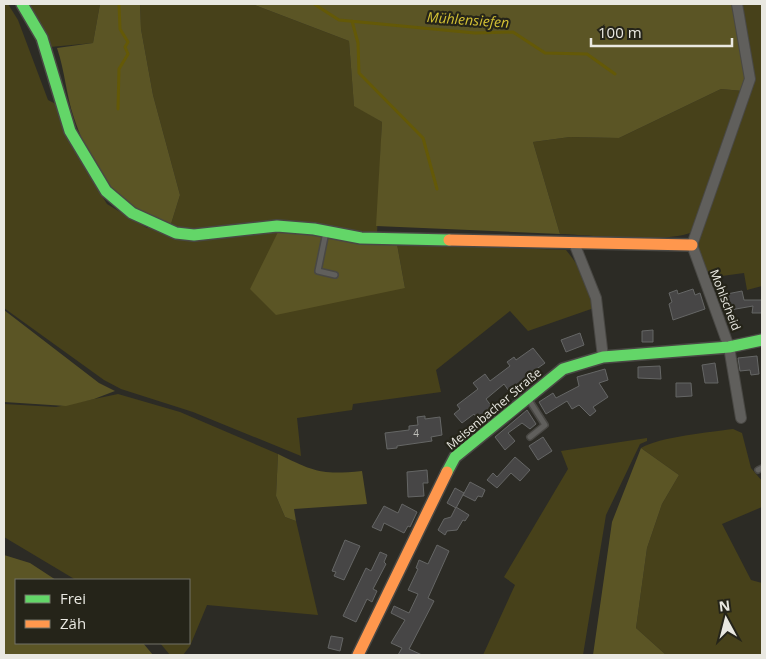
<svg xmlns="http://www.w3.org/2000/svg" width="766" height="659" viewBox="0 0 766 659" font-family="'Open Sans',sans-serif">
	<rect width="100%" height="100%" fill="#2c2b25"/>
	<path fill="#47411a" d="M4,4H8L18,20L48,100L58,105L88,173L107,204L147,228L279,230L405,288L397,244L566,250C580,267 591,286 594,308L528,331L510,311L436,370L441,392L353,404L352,410L297,418L301,456L193,412L121,389L104,380L4,308Z
		M26,4H100L93,43L50,47Z
		M140,4H252L349,41L354,105L382,122L377,234L186,231L171,224L180,195L153,95L141,29Z
		M742,4H762V286L747,290L744,273L707,278L699,260L698,238L749,95Z
		M721,89L743,91L693,232C663,244 595,235 560,234L533,142L570,137L619,138Z
		M118,394L180,412L278,454L276,496L285,517L296,521L318,615L207,605L190,646L183,655H170L160,643H189V580H76L4,537V404L56,407Z
		M733,429L742,433L751,468L762,481V507L722,524L751,580L762,583V655H666L636,628L647,548L662,504L679,475L641,448C659,437 711,432 733,429Z
		M647,438V441L640,444L606,515L583,655H483L515,585L504,577L568,469L561,451Z"/>
	<path fill="#5b5525" d="M100,4H140L141,29L153,95L180,195L171,224C160,220 149,216 139,211C107,195 85,151 74,118C66,95 65,71 57,48L93,43Z
		M252,4H733L747,71L743,91L721,89L619,138L570,137L533,142L560,234L376,226L382,122L354,106L349,41Z
		M279,230L397,244L405,288L276,315L250,289Z
		M4,310L99,383L115,391L94,399L66,406L4,402Z
		M641,448L679,475L662,504L647,548L636,628L666,655H593L612,522Z
		M278,454C315,472 321,475 362,471L367,504L294,509L296,521L285,517L276,496Z
		M4,555L30,563L56,580H16V643H143L153,655H4Z"/>
	<g fill="none" stroke-linecap="round" stroke-linejoin="round">
		<path stroke="#645907" stroke-width="3" d="M314,4L339,20L475,33L513,32L545,53L587,54L615,74
			M352,21L358,43L359,73L423,138L437,189
			M118,109L119,69L128,54L125,47L128,42L120,29L119,4"/>
	</g>
	<path fill="#474646" stroke="#656665" d="M693,289L695,295L700,293L705,309L673,320L669,304L672,302L669,293L677,290L678,294Z
		M742,291L744,300H762V313H752L753,306L730,310L727,294Z
		M653,330V342H642V331Z
		M580,333L584,345L566,352L561,340Z
		M533,348L545,363L531,373L534,376L511,394L504,384L486,399L492,407L477,418L474,414L462,423L454,414L460,409L457,405L478,389L473,383L485,374L490,381L510,366L507,362L514,357L516,360Z
		M757,356L759,374L751,375L750,370L740,371L738,358Z
		M715,363L718,383H705L702,365Z
		M660,366L661,379L638,378V367Z
		M605,369L608,380L599,383L608,397L593,407L596,411L590,416L579,405L572,409L567,401L546,414L539,402L553,393L556,398L579,386L577,377Z
		M676,383H691L692,396L676,397Z
		M527,410L536,424L530,429L522,423L508,433L515,441L505,450L495,437Z
		M425,416V419L440,417L442,435L431,437L432,441L397,446V448L387,449L385,433L409,430V426L418,425L417,417Z
		M543,437L552,451L538,460L529,446Z
		M515,457L530,470L520,481L511,473L497,488L487,480L493,473L497,477Z
		M427,470L428,483H423L424,496L408,497L407,472Z
		M470,482L485,490L482,497L478,496L475,501L463,495Z
		M455,488L464,493L456,508L447,503Z
		M402,504L417,512L410,527L408,526L404,533L384,523L381,531L372,527L384,506L398,513Z
		M456,507L469,515L465,521L463,520L457,530L447,531L445,535L438,530L444,519L451,517Z
		M345,540L360,546L344,580L334,576L336,572L332,571Z
		M437,545L449,551L428,598L434,601L409,649L422,655H398L402,648L391,643L405,620L391,613L394,606L409,613L418,594L408,590L418,569L416,568L419,560L428,564Z
		M380,552L387,555L384,562L386,564L373,589L377,591L372,602L367,599L356,622L343,616L366,568L371,571Z
		M331,636L343,638L340,651L328,648Z"/>
	<g fill="none" stroke-linecap="round" stroke-linejoin="round">
		<defs>
			<path id="lane" d="M326,232L318,271L335,275
				M529,400L545,425L530,437
				M758,470L762,468"/>
			<path id="street" d="M737,4L750,79L692,245L729,347L741,418
				M574,243L596,298L603,357"/>
			<path id="fast" d="M22,4L42,38L70,131L106,191L132,213L176,233L194,235L277,226L314,229L361,238L449,240
				M447,472L455,457L563,369L603,357L729,347L762,340"/>
			<path id="slow" d="M449,240L692,245
				M358,655L447,472"/>
		</defs>
		<use href="#lane" stroke="#494844" stroke-width="8"/>
		<use href="#street" stroke="#494844" stroke-width="12"/>
		<use href="#fast" stroke="#494844" stroke-width="14"/>
		<use href="#slow" stroke="#494844" stroke-width="14"/>
		<use href="#lane" stroke="#605f5c" stroke-width="5"/>
		<use href="#street" stroke="#605f5c" stroke-width="10"/>
		<use href="#fast" stroke="#63d668" stroke-width="11"/>
		<use href="#slow" stroke="#ff974d" stroke-width="11"/>
	</g>
	<g text-anchor="middle" stroke-width="4.5" stroke-linejoin="round" paint-order="stroke">
		<g font-size="10" fill="#c0c0ba">
			<text x="416" y="437">4</text>
		</g>
		<g font-size="12" fill="#e9e8e1" stroke="#252419">
			<text transform="translate(725 300) rotate(69)" y="4">Mohlscheid</text>
			<text transform="translate(494 409) rotate(-40)" y="4">Meisenbacher Straße</text>
		</g>
		<g font-size="14" font-style="italic" fill="#d5c234" stroke="#252419">
			<text transform="translate(468 20) rotate(4)" y="5">Mühlensiefen</text>
		</g>
	</g>
	<rect width="766" height="659" fill="none" stroke="#e9e8e1" stroke-width="10"/>
	<rect x="15" y="579" width="175" height="65" fill="#252419" stroke="#737269"/>
	<rect x="25" y="595" width="25" height="8" fill="#63d668" stroke="#737269"/>
	<text x="60" y="604" font-size="15" fill="#e9e8e1">Frei</text>
	<rect x="25" y="620" width="25" height="8" fill="#ff974d" stroke="#737269"/>
	<text x="60" y="629" font-size="15" fill="#e9e8e1">Zäh</text>
	<g transform="translate(726 619) rotate(353)" stroke="#252419" stroke-width="4" paint-order="stroke">
	<path d="M0-4L9 19L0 12L-9 19Z" fill="#e9e8e1"/>
	<text y="-8" font-size="14" font-weight="bold" text-anchor="middle" fill="#e9e8e1">N</text>
	</g>
	<path d="M591 38v8h141v-8" fill="none" stroke="#e9e8e1" stroke-width="2.5"/>
	<text x="598" y="38" font-size="15" fill="#e9e8e1" stroke="#252419" stroke-width="4" paint-order="stroke">100 m</text>
</svg>
